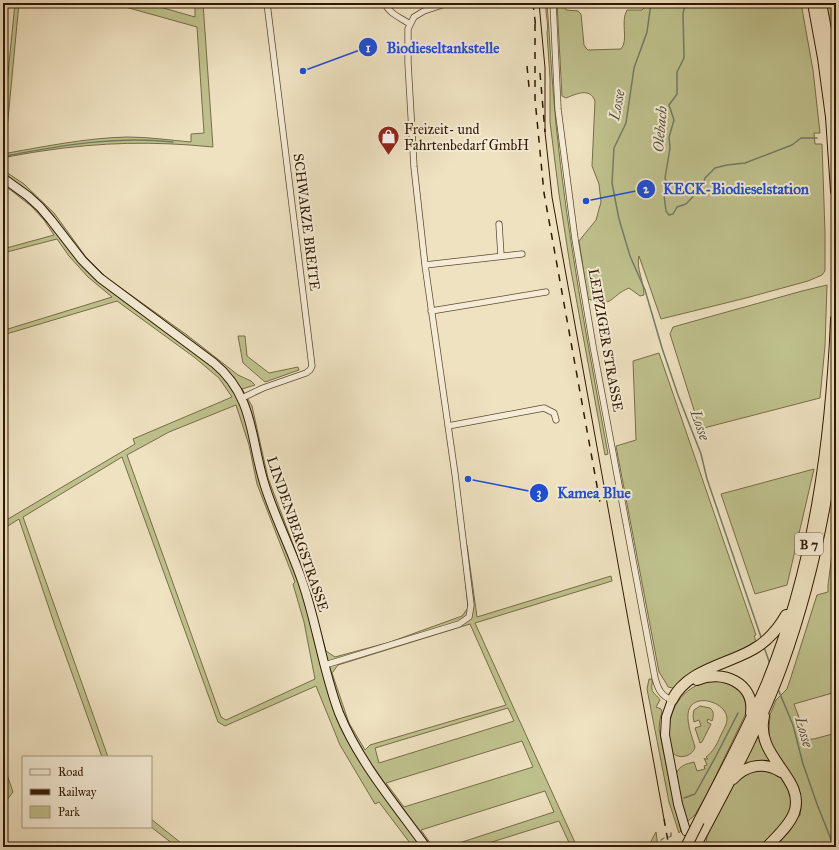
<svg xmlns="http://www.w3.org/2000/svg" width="839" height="850" viewBox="0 0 839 850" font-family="'IM FELL Great Primer',serif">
	<rect width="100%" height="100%" fill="#efe2c1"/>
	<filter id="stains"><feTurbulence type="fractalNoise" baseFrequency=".005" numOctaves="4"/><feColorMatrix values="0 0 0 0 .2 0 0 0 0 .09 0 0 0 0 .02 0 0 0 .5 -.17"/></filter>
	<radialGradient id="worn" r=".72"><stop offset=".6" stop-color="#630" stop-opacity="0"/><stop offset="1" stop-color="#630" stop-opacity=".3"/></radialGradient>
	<path fill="#bfc28e" stroke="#786d48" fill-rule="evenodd" d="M15,3H19L5,151L8,153C47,146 87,138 127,137C148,137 169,140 191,142V134L204,133L197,27L111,3H146L195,17V3H203L213,147C153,141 102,142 42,151C29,153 16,155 3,158V124Z
		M544,3H547C550,43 552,84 556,124C567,235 588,345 608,454L605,455L570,265L559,194L550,122V78L547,33C549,23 545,14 546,4Z
		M557,3H563L566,10L578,11L581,14L584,45L586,48L588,50L621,49C629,40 620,22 627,10H642L647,5V3H801L813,70L820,133H814L815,144H822L825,233V271L822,275L808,281L746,298L661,319L639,256C636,269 644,281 644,295L640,296L629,288C608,297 615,308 588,299L579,241L596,220L601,202L599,184L592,166L595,101C590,87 576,94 566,98L562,96Z
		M826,3H834L836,14V59Z
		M3,170L24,184L54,213L86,257L107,278L187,335L238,375L251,381L255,385L242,389L252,406L268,478L307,581L326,651L335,657L390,642L462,616L468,608L462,546L467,545L477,617L611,576L612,581L475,623L577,847H571L559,821L476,847H447L554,812L545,791L421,830L433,847H413L379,802L375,804L340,745L316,686L225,726L218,722L122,457L23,517L108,757H102L55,626L19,519L3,529V522L135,444L133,439L232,397L219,378L194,357L117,301L3,335V322L4,327L8,329L112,297L88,277L69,256L57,239L3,253V249L54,235L44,220L31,206L3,184ZM236,405L249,445L257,484L295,582L293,584L304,622L315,679L226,720L221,717L127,455L169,432ZM470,624L506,705L370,745L365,750L349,723L332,673L338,665ZM508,708L514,721L379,763L375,748ZM522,741L533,767L404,807L386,783Z
		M827,285L825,346L820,398L700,429L670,334L673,327L802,291Z
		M238,336H245L247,356L269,373L298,367L299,370L265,382L243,363Z
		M659,353L756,635L754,636L756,641L741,650L720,659L673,688L668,687L666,683L659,672L616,446L636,440L633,361Z
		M814,469L787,585L755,594L721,494Z
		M836,523V692L794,704L807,739H814L836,733V847H773L800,815L801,805L799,792L795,780L770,742L769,730L770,715L776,700L787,689L791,677L817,595L828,592V585Z
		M649,679H652C653,683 651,686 652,689C652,693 658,696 660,700L656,707L661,709L662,712L660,719L659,729L672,793L681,831L679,833L669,802L647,689Z
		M716,680C736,684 745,690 747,711L707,794L695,815L688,821L685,817L676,774C680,765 686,764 694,762L697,771L705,769L704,766L707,765L704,758L705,759H708L706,757C713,752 717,744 720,737C722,732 727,725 727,719C727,701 690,691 688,714C687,724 692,737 695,747C693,757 676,761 671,750C669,746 669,740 669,735C668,706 686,683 716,680Z
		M700,706L710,708C714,711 714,716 712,721L708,719L707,722L711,724L702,742L700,743L695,728L701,726L699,720L694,722L693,716L694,710Z
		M761,726L775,761L740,772Z
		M3,763L13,792L3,805V796L6,791L3,782Z
		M758,769C763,770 769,770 774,772C787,778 797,796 791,811C786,823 771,838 762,847H706L707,835L732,787L739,778L744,774Z
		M151,819L186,847H177L151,827Z
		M656,832L658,847H645L650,843Z"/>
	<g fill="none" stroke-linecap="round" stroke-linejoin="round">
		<path stroke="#717c68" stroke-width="1.5" d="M651,3L647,32L634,68L626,123L614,148L612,183L619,219L630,256L645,290L662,348L678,395L701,454L707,479L762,640
			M686,3L683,13L684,58L677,72V94L669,105L674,120L669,137L670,148L665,178L667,184L664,195L666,211L669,215L673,214L677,207L686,204L702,187L705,178L715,168L727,165L745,163L792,145L801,138H817
			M6,156C63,145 114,136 173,142
			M764,647L770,664
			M778,689L793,725L803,764L817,804L834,847
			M684,798L695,794L716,756L738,713
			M669,837L671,836V833
			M661,840L664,838"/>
		<defs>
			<path id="street" d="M385,3C388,13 401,18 410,24
				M553,3L558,109L575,239L593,346L655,678C658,689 661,696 672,700
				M499,224L501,256
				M425,265L522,254
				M431,311L546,292
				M242,398L263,388L306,373L310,370L312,366L267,3
				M448,426L544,408L554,413L556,420
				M325,665L459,624L469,617L471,605L455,474L425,265L414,167L408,63V29L414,17L424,11L448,3"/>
			<path id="secondary" d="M3,178L28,196L40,207L51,220L82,260L100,278L214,363C255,397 250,440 265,486C276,521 294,554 305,590C318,631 324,673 339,713C359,762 395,804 426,847
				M672,700L666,717L665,735L678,804L686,831"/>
			<path id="highway" d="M813,3L823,58L831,117L836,191
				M821,3L831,56L836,103
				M697,680C722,669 755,683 751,713
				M672,700C687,670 725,665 752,650C767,642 778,629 786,615
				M764,716C754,758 807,778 794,813C789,826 776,837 767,847
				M733,779C746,765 765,761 781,772
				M699,821C722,776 747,730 767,683C814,568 831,442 836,319
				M695,847C726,788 759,729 782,666C809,591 826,513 836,433"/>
		</defs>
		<use href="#street" stroke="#604a31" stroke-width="7"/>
		<use href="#secondary" stroke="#311801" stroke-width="10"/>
		<use href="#highway" stroke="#311801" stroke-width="12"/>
		<use href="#street" stroke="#f5ecd7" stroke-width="5.5"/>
		<use href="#secondary" stroke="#f5ecd7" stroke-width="8"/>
		<use href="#highway" stroke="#efe2c1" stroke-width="10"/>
		<path stroke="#311801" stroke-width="1" d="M539,3L545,68V132L552,197L664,819"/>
		<path stroke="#311801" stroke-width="1.5" stroke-dasharray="7 7" stroke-linecap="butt" d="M533,3L536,29
			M535,24V99L544,193L601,508
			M527,66L529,87
			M540,73L545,132
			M664,819L669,847"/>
		<defs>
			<path id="highway-bridge" d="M686,847L699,821"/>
		</defs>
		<use href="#highway-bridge" stroke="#311801" stroke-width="12" stroke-linecap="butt"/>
		<use href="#highway-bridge" stroke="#efe2c1" stroke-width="10"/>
	</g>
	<defs>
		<symbol id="shop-pin" viewBox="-11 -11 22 30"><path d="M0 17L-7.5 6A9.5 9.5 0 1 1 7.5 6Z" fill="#8f2418" stroke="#f5ecd7"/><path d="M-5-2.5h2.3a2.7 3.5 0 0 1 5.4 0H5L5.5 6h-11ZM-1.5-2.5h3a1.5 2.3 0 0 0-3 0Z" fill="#fff"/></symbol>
	</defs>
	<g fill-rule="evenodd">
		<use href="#shop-pin" x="376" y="124" width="25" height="34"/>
	</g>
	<g text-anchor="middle" stroke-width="4" stroke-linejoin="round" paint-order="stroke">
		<rect fill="#f5ecd7" stroke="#6c5841" stroke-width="1" x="795" y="533" width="28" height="22" rx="3"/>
		<g font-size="13" font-weight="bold" fill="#311801">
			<text x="809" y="549">B 7</text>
		</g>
		<g font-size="14" fill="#311801" stroke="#f5ecd7" text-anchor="start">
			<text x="404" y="134">Freizeit- und<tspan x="404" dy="16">Fahrtenbedarf GmbH</tspan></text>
		</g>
		<g font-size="14" fill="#311801" stroke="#f5ecd7">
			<text transform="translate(307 222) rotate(83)" y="5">SCHWARZE BREITE</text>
			<text transform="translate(606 340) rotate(80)" y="5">LEIPZIGER STRASSE</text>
			<text transform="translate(298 534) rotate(71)" y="5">LINDENBERGSTRASSE</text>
		</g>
		<g font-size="15" font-style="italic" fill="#56523d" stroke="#f5ecd7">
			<text transform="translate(617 105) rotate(-79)" y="5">Losse</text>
			<text transform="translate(660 129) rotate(-85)" y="5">Olebach</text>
			<text transform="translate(700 425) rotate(71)" y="5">Losse</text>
			<text transform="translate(804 732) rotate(74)" y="5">Losse</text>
		</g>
	</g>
	<path fill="none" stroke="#1d4ed8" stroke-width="1.5" d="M303 71L368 47M586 201L646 189M468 479L539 493"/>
	<g fill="#1d4ed8" stroke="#f5ecd7" stroke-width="1.5">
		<circle cx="303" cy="71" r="4"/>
		<circle cx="586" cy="201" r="4"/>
		<circle cx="468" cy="479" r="4"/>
		<circle cx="368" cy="47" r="10"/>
		<circle cx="646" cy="189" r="10"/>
		<circle cx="539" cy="493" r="10"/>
	</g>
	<g font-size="12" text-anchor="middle" font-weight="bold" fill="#fff">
		<text x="368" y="52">1</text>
		<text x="646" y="193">2</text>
		<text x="539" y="497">3</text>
	</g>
	<g font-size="15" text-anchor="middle" font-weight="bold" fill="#1d4ed8" stroke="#f5ecd7" stroke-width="4" stroke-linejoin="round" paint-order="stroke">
		<text x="443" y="53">Biodieseltankstelle</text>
		<text x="736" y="194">KECK-Biodieselstation</text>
		<text x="594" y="498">Kamea Blue</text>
	</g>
	<rect width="839" height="850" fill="none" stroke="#efe2c1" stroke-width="16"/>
	<rect x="4" y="4" width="831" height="842" fill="none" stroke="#311801" stroke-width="2"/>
	<rect x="8" y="8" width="823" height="834" fill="none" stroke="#311801"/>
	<rect x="22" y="756" width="130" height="72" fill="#f5ecd7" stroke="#a79781"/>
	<rect x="30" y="769" width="20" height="6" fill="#f5ecd7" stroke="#a79781"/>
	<text x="58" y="776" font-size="12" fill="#311801">Road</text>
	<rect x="30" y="789" width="20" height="6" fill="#311801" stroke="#a79781"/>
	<text x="58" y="796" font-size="12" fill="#311801">Railway</text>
	<rect x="30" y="806" width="20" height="12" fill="#bfc28e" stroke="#a79781"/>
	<text x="58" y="816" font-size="12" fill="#311801">Park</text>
	<rect width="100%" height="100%" filter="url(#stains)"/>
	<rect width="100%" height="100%" fill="url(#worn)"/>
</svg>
